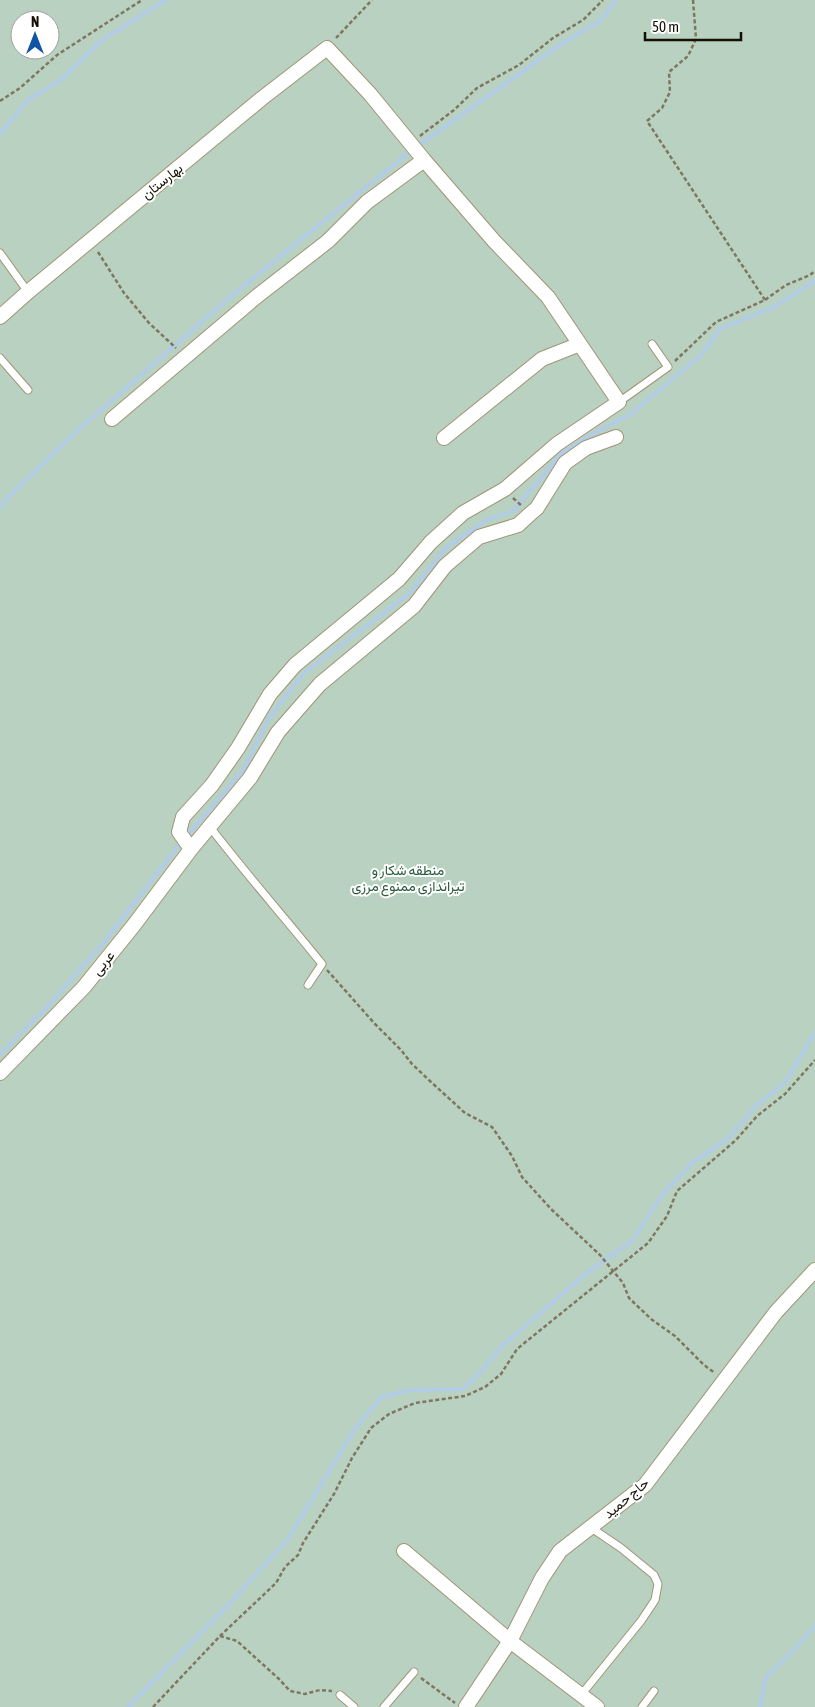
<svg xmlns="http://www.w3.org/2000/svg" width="815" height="1707" viewBox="0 0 815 1707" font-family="'Asap Condensed',Vazirmatn,sans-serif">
	<rect width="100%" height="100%" fill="#f1e5c5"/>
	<path fill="#b9d1c0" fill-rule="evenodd" d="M0,0H815V1707H0ZM20,20H50V50H20Z"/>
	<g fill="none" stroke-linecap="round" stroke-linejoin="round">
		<path stroke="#b3cce6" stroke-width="4" d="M0,134L28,100L61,80L102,40L166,0
			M418,146L560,45L601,20L616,0
			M0,508L9,496L78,430L231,296L412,150
			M187,836L244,769L269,718L304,673L409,594L447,547L486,520L513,511L562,453L598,431L629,415L673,379L701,355L720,329L774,307L815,281
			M0,1054L46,1008L104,942L182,841
			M128,1707L228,1605L288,1539L354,1430L381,1397L411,1390L463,1389L479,1374L502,1346L589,1271L632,1241L662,1195L692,1163L728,1138L756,1106L786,1081L812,1037L815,1034
			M760,1707L766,1677L783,1661L815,1626"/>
		<defs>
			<path id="service" d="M0,253L28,292
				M0,358L28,390
				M619,402L668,367L652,344
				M210,827C246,874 285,918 322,964L308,985
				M340,1695L354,1707
				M581,1695L641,1621L655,1600L658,1584L654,1575L621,1548L590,1527
				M384,1707L414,1672
				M642,1707L654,1691"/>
			<path id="minor" d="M0,317L28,292L261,99L327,48L370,94L424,160L494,241L548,297L619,402L557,444L505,489L463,513L431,542L399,579L295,665L270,694L238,748L212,785L183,817L179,832L191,849L134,925L84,987L0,1073
				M112,419L256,297L328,241L367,202L424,160
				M444,438L542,359L580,344
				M191,849L250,778L278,732L320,684L414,606L445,566L479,537L518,525L530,514L537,508L565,463L586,448L616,437
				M404,1551L510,1641L597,1707
				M466,1707L510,1641L542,1578L560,1551L645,1485L776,1312L815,1270"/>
		</defs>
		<use href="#service" stroke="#9f9576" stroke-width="9"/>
		<use href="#minor" stroke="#9f9576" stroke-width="16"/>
		<path stroke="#7e7661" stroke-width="2.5" stroke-dasharray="4 2.5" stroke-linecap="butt" d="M693,0L696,39L688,56L669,72L670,92L662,108L647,121L765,300
			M336,38L372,0
			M0,101L20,88L57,55L142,0
			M420,136L454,110L477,88L519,65L553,38L583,20L603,0
			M98,252L124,293L149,323L176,348
			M675,361L716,322L765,300L786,285L810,275L815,271
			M513,498L522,506
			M327,970L375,1024L401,1050L412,1064L431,1082L465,1113L492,1127L512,1156L522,1177L551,1209L600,1255L623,1283L629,1298L651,1319L675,1336L704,1365L715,1373
			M220,1636L237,1641L279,1679L290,1691L305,1694L320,1690L332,1691
			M421,1678L455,1703
			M153,1707L220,1636L276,1583L285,1567L298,1555L303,1543L334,1494L352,1458L371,1428L389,1414L415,1403L465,1396L485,1387L501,1374L517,1349L648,1243L667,1216L677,1191L736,1140L757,1116L785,1094L815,1060"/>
		<use href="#service" stroke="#fff" stroke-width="7"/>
		<use href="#minor" stroke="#fff" stroke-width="14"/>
	</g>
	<g text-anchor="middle" stroke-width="4" stroke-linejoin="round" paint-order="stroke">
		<g font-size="14" fill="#141005" stroke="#fff">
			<text transform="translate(162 181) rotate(-39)" y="5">بهارستان</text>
			<text transform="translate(103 963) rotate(-51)" y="5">عربی</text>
			<text transform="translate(626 1498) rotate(-40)" y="5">حاج حمید</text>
		</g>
		<g font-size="14" fill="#285b3c" stroke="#fff">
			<text x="408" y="875">منطقه شکار و<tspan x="408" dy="16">تیراندازی ممنوع مرزی</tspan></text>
		</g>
	</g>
	<g transform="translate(35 35)"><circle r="24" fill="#ffffff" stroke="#a19f9b"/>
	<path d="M0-4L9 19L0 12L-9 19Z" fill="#1353a4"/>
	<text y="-8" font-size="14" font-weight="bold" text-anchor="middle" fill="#141005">N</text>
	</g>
	<path d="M645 32v8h96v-8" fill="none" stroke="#141005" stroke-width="2.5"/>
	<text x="652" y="32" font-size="15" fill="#141005" stroke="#ffffff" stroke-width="4" paint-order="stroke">50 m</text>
</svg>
